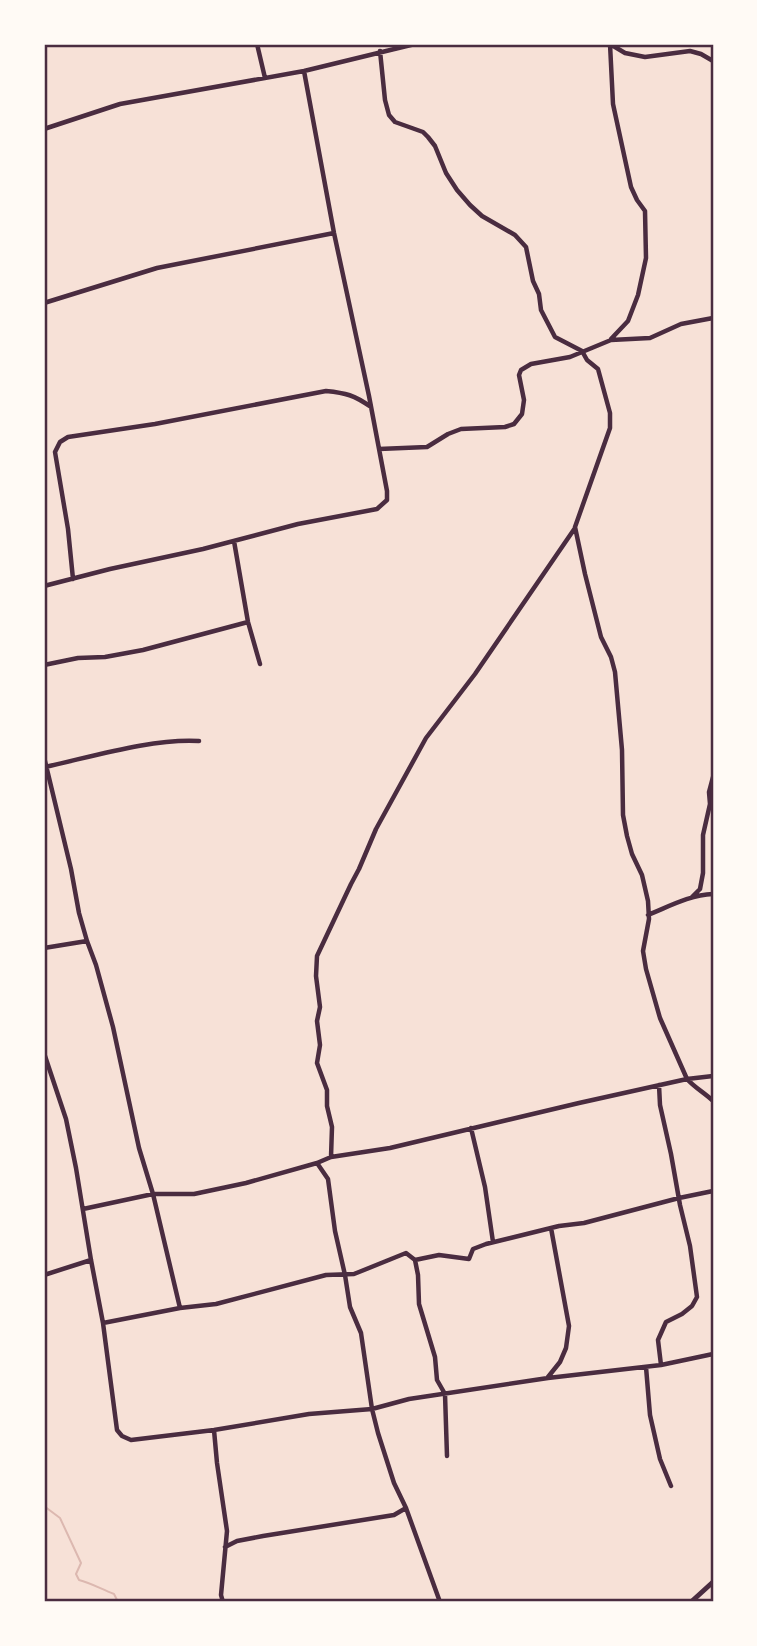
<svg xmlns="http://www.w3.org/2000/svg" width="757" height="1646" viewBox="0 0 757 1646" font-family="'Golos Text',sans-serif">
	<rect width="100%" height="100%" fill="#f7e1d7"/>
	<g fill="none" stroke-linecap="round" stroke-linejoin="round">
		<path stroke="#dcb8b0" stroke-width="2" d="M44,1506L60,1518L81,1563L76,1574L79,1580C91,1583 101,1589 114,1594L117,1600L126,1602"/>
		<path stroke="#4a2c40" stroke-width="4.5" d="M257,44L265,78
			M610,44L613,104L631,187L637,200L645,211L646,258L638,295L628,321L611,339
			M610,44L625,53L645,57L690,51L701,54L713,61
			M380,51L385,100L389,115L395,122L423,132L428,137L435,146L446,173L457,190L470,205L482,216L515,235L526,247L533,281L539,294L541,310L555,337L582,351L587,360L598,369L610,413V428L575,527L585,574L601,637L611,657L615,672L622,750L623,815L627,836L632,854L642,875L648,901L649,919L643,951L646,969L660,1018L687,1079C695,1088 705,1093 713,1101
			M44,129L120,104L304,71L415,44
			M44,303L157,268L334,233
			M379,449L427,447L448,434L461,429L505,427L514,424L522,414L524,400L519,375L521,370L531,364L570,357L611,340L650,338L681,324L713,318
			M234,541L248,622L260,664
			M73,579L68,529L55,452L60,442L68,437L155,424L326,391C346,393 354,395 371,407
			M44,586L110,569L203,549L298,524L377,509L387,500V491L369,396L334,233L304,71
			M44,665L78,658L105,657L143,650L248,622
			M44,757L71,869L79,913L87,941L96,965L113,1027L139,1148L153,1194L180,1308
			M45,767C91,757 153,738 199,741
			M692,897L700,889L703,873V835L710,804L709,792L713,777
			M648,915C670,906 690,895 713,894
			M44,948L87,941
			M44,1053L66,1119L76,1168L91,1260L103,1323L117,1430L122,1436L131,1440L214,1430L309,1414L372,1409L409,1399L548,1378L661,1365L713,1354
			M659,1085L660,1105L671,1154L680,1205L690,1246L697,1297L692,1306L682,1314L666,1322L658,1340L661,1365
			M471,1128L485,1187L493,1242
			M331,1157L332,1127L327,1106V1090L317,1063L320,1045L317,1021L320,1007L316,976L317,956L351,884L359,869L376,829L426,738L475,674L575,528
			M317,1163L328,1179L335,1231L345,1275L350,1307L361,1333L372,1409L378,1433L394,1483L406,1508L440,1602
			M83,1209L153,1194H194L246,1183L317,1163L331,1157L390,1148L579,1103L687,1079L713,1076
			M415,1260L439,1255L469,1259L473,1249L486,1244L559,1226L584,1223L679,1198L713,1191
			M44,1275L91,1260
			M103,1323L180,1308L216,1304L326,1275L354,1274L406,1253L415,1260L418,1275L419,1304L435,1357L437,1380L445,1394L447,1456
			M646,1367L650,1415L660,1459L671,1486
			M548,1377L560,1362L566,1348L569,1326L551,1228
			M214,1430L217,1463L227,1531L221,1595L223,1602
			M225,1547L237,1541L263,1536L394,1515L406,1508"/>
		<path stroke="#4a2c40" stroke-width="5" d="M691,1602L713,1582"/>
	</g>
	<rect width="757" height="1646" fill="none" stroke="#fffaf5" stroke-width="91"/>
	<rect x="46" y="46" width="666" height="1554" fill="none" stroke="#4a2c40" stroke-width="2.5"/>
</svg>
